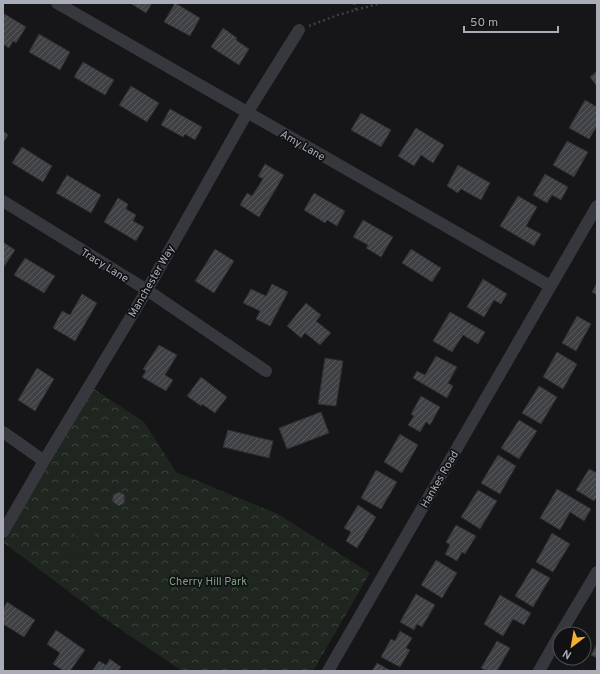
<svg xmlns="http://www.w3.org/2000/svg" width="600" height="674" viewBox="0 0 600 674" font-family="Overpass,sans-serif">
	<defs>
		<pattern id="forest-crowns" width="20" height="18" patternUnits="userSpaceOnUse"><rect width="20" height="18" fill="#1e261f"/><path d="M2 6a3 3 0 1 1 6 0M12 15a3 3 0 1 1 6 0" fill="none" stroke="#3c433d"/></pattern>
		<pattern id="building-hatch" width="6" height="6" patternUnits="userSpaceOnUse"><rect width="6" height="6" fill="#404145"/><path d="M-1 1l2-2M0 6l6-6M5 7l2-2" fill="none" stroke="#595a5e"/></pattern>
	</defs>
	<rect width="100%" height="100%" fill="#161618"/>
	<path fill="url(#forest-crowns)" d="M94,389L144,422L176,472L278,514L370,573L313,671H182L101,616L3,542Z"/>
	<path fill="#1e261f" d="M82,527H87L94,531L96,539L92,546L74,534L79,528Z
		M71,539L89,551L84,557L75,558L69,553L67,546Z"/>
	<path fill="url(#building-hatch)" stroke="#303034" d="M130,3H152L146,13Z
		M175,3L200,18L190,36L164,22Z
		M3,13L26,27L16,43L13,41L9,48L3,44Z
		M223,28L237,38L236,40L249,49L239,65L211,47Z
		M39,34L70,52L60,70L29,52Z
		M83,62L114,80L105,95L74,77Z
		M597,71V86L590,77Z
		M131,86L159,103L147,122L119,105Z
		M585,100L597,107V126L589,139L569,128Z
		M170,109L202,127L195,140L185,134L183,137L161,125Z
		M361,113L391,130L381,147L351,130Z
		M416,128L444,145L433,163L421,155L414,166L398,156Z
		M3,131L8,135L3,143Z
		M567,141L588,152L574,177L553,165Z
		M22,147L52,166L43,182L12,163Z
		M265,164L284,175L259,217L240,205L247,193L252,196L263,179L258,176Z
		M458,165L490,183L481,200L461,189L458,193L447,186Z
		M545,174L568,187L561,200L552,195L547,203L533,195Z
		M67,175L101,195L91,213L56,193Z
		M314,193L345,211L337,226L327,220L325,223L304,210Z
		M518,196L537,207L526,226L541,234L534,246L500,226Z
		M118,198L128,204L126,209L136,215L133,221L144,227L136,241L104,222Z
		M363,220L393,237L381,257L366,248L368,245L353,237Z
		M3,242L15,250L3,268Z
		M215,249L234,261L214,293L195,281Z
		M411,249L441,268L432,282L402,263Z
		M25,258L55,276L44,293L14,275Z
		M483,279L507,294L501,304L494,300L484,317L467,307Z
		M597,283V295L592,292Z
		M272,284L288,292L270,326L256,319L260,311L243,303L251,289L266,296Z
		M82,294L97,303L75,341L53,328L62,311L70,315Z
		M306,303L321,315L316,321L331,333L320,345L305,333L301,338L287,326Z
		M450,312L485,332L478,344L463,335L452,352L433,341Z
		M577,316L591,324L576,351L562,343Z
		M159,345L177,355L165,375L173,380L166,391L142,377L146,371L143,369Z
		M557,352L577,364L563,389L543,377Z
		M436,356L457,367L448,383L453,386L447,398L413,378L417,371L425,375Z
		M325,358L343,361L336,406L318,404Z
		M37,368L54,379L35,411L18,400Z
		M201,377L227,397L215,413L202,404L201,406L187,396Z
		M539,386L557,397L541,424L522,413Z
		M421,396L440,407L430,425L426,422L420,432L408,425L414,416L411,414Z
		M321,412L329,433L287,449L279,428Z
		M519,420L537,431L519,459L501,448Z
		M228,430L273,441L269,458L223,447Z
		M400,434L418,445L402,473L384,462Z
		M498,455L516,466L500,494L481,483Z
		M589,469L597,473V497L594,501L576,490Z
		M376,470L397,482L381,509L361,498Z
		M557,489L591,509L584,521L570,512L560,530L540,518Z
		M478,490L497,501L480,529L461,517Z
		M119,492L125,495L124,503L119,506L113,502V495Z
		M358,505L376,517L357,548L346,541L351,532L344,528Z
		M456,525L476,536L465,554L462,552L457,561L445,554L450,545L446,542Z
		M552,533L570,544L553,572L536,562Z
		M436,560L457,573L442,598L421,585Z
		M532,568L550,578L533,607L515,596Z
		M416,594L435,605L422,627L417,624L414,630L400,622Z
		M500,595L531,613L524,625L513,619L503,636L484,624Z
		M7,602L35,620L24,637L3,624V610Z
		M56,630L85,650L70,671H64L53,664L60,653L47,644Z
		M400,631L412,638L406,648L410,650L400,667L381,657L391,639L395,641Z
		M497,641L510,648L497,671H487L481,668Z
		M597,644V658L591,655Z
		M110,659L121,667L118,671H92L99,661L106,665Z
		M377,663L391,671H372Z"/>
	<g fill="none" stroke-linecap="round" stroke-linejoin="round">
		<path stroke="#3d3f44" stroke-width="2.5" stroke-dasharray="2 3" stroke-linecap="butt" d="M354,3L356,10
			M309,26L338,15L381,3"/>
		<path stroke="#37383d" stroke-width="12" d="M57,3L550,286
			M3,201L147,290L266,371
			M3,432L44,461
			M3,532L44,461L147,290L247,113L299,30
			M560,634L597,572
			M328,671L597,206
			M539,671L560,634"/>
	</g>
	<g text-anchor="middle" stroke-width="3.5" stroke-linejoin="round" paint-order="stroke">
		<g font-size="11" fill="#a8adb8" stroke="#111113">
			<text transform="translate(303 145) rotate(30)" y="4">Amy Lane</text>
			<text transform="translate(105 265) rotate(32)" y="4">Tracy Lane</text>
			<text transform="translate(151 281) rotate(-60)" y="4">Manchester Way</text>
			<text transform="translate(439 479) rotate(-60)" y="4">Hankes Road</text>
		</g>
		<g font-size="11" fill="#7fa381" stroke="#111113">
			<text x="208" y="585">Cherry Hill Park</text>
		</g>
	</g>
	<rect width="600" height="674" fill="none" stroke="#a8adb8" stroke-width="8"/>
	<g transform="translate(572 646) rotate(211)"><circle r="19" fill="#111113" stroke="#4d4f55"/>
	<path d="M0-3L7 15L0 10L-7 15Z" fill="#f2b134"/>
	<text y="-6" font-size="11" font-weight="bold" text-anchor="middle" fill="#a8adb8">N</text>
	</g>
	<path d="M464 26v6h94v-6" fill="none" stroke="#a8adb8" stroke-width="2"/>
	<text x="470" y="26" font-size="12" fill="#a8adb8" stroke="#111113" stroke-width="3" paint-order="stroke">50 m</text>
</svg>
